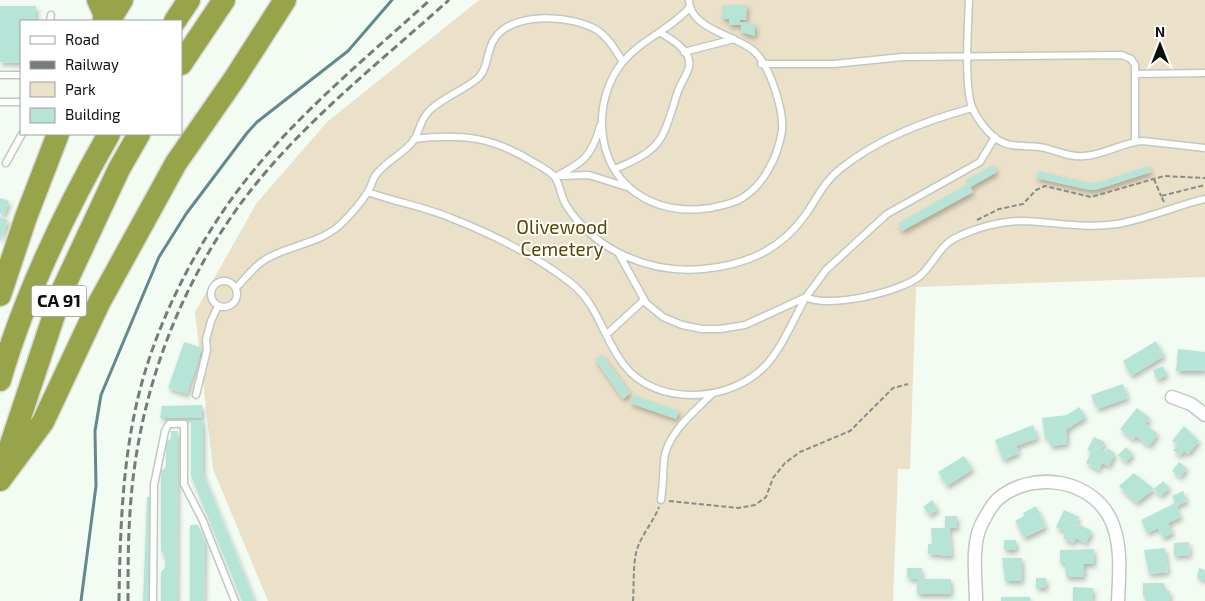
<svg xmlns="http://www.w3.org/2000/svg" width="1205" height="601" viewBox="0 0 1205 601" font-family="'Exo 2',sans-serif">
	<defs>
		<filter id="shadow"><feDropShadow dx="2" dy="3.5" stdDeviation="2.5" flood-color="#0004"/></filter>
	</defs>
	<rect width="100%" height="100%" fill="#f3fcf3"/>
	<path fill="#ebe0c8" d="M479,0H1205V277L916,287L910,469H898L893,601H268L213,469L195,312L256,204L327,122Z"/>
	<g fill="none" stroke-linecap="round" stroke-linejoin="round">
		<path stroke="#65888c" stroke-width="3" d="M81,601L96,486L95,431L101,395L159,257L186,214L247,133L257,122L348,51L392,0"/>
	</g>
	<path fill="#b6e5d8" filter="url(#shadow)" d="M723,5H747L746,20H740V22L755,24V36L741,32V25H729V19H722Z
		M0,6H36V21H21V63L0,62Z
		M993,165L997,172L970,187L973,192L902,231L898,223L968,184L966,180Z
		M1148,166L1151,172L1098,189L1090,190L1036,178L1038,171L1089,183L1099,182Z
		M0,198L9,201L4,215L0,214Z
		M0,217L8,220L0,242Z
		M1156,341L1164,356L1131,376L1123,361Z
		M184,342L202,348L187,394L168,388Z
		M1178,349L1205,352V371H1176Z
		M602,355L630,393L623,399L595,359Z
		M1163,366L1167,375L1157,380L1153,370Z
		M1123,384L1128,398L1097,409L1091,395Z
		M633,395L679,411L676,419L630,403Z
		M202,405V418H160L162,406Z
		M1079,407L1086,417L1067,429V444L1050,446L1049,438L1045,439L1042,418L1067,415Z
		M1137,408L1150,418L1145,424L1158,434L1149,446L1136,436L1133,440L1120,429Z
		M191,420H203V473L255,601H242L191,476Z
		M1033,425L1038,438L1016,446L1019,453L1003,460L995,440Z
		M1184,426L1199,441L1188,454L1184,451L1180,456L1173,450L1178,445L1172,441Z
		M171,431H178L177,601H161V572L165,568V556L161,551V471L166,467V443L171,438Z
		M1094,437L1105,442L1101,449L1106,452L1107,448L1115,453L1109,466L1102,463L1099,470L1086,463L1091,452L1087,450Z
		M1126,447L1133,454L1126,462L1118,455Z
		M964,456L973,469L947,486L938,472Z
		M1179,462L1187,468L1180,477L1172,471Z
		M1134,473L1154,489L1136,503L1119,486Z
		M1163,481L1170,488L1160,496L1154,489Z
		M1183,491L1187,501L1176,506L1181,517L1168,523L1173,533L1163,538L1158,528L1147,533L1141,520L1175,503L1172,496Z
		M147,497H151L149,601H143Z
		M932,500L938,509L930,515L923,507Z
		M1036,506L1046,527L1024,538L1015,521L1024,516L1023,513Z
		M1064,510L1079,517L1076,523L1092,531L1086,543L1076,538L1073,543L1063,538L1066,532L1056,527Z
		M945,516H957V528H949L952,556L928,554V544H932L931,528H945Z
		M190,525H198L205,543L204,601H190Z
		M1004,540H1016V550H1004Z
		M1189,542L1190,555L1174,556V543Z
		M1165,548L1168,572L1149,574L1144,550Z
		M1094,549V564H1084V577H1066L1065,563H1060V550Z
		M1002,558H1022V581H1005Z
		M907,568H922L921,579H951V594H917V579L907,578Z
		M1199,568L1205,570V580L1197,578Z
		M1036,578H1046V588H1036Z
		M1143,583H1164V591H1170V601H1146V596H1143Z
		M1073,587L1093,588V600L1073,601Z
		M1001,597H1030V601H1001Z"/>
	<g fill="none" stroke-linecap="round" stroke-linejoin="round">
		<defs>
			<path id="service" d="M689,0C689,29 736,35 754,51C770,66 784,110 782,131C778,156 764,185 742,198C733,204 720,206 710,208C654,217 605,186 602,127C601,105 608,80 622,63C640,40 670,30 689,8
				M969,0C968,25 964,86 972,107C977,119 990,137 1002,142C1013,148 1027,145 1039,147C1055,149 1068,158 1084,156C1105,155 1123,142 1143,141L1205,148
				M50,21L51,15
				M684,52L734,39
				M761,64H834L902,57L1122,55L1131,59L1135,65V141
				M1135,74L1205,73
				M0,75H21
				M0,102H21
				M414,139C461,133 493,137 533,162C540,166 550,171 555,177C560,185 561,197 566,205C595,251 650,274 703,269C746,265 781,250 806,214C817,198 824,182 840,169C879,138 925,121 972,108
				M6,163L22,134
				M615,169C662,149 662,142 677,94C679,86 685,78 688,70C695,53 673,40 661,33
				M561,176L589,175L627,187
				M555,177C582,163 592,157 600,126
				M368,192C395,202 425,207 451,218C492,234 536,256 571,283C598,304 604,340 624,365C656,407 731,403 766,365C783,346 793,320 806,297C827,309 903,292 921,275C934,263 940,245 957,237C977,228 1001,221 1023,221C1055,222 1085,229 1117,224C1147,219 1175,206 1205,199
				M619,254L646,303L663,317L682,325L702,329H720L745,325L806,297L826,270L887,214L980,162L995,137
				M211 294a13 13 0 1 1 26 0a13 13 0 1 1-26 0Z
				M236,288C245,279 254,266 266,259C291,244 322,244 343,222C352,213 361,203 367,193C371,188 372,181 375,176C385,161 404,154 414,140C420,131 419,121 430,110C444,97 462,91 477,79C489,69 486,50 495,38C514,11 572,15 597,30C609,38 615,50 623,62
				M607,334L644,300
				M196,395L207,350L206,340L211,321L218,306
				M661,500C663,486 663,474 664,460C667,433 694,412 712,394
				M153,601L154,485L165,431L169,424H184V484L203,521L235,601"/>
			<path id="minor" d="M1172,397L1191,404L1205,415
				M976,601C976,578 971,547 981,525C985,518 991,505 998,499C1033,469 1096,479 1113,525C1122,549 1119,576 1118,601"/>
			<path id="motorway" d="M98,0L104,13V21
				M109,21L122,0
				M175,21L189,0
				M181,64L224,0
				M0,295L26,217L58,134
				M0,380C25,294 65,211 109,134
				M5,462L62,291L119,169L139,134
				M0,480L43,422L99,303L176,163L235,78L285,0"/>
		</defs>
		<use href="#service" stroke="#c0c9c0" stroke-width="9"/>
		<use href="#minor" stroke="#c0c9c0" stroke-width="15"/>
		<use href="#motorway" stroke="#d8d9d8" stroke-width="25"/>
		<path stroke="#878e87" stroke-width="2" stroke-dasharray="5 2.5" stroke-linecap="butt" d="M1154,179L1161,196
			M1164,202L1161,196L1205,185
			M977,220L999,209L1023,204L1036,190L1045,186L1091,197L1164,176L1205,178
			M669,501L738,508L755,505L766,497L773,478L785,463L800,452L850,431L893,388L908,384
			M633,601C634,586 633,568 636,553C640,536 653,523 659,507"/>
		<use href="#service" stroke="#fff" stroke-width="6"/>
		<use href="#minor" stroke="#fff" stroke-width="12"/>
		<use href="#motorway" stroke="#97a44a" stroke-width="22"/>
		<path stroke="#767c76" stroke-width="3" stroke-dasharray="8 4" stroke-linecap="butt" d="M119,601C120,535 122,466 137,402C154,327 195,246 242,185C295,116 365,59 430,0
			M128,601C128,567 128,533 131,499C140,388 182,278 251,190C307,119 381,61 449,0"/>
	</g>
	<g text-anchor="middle" stroke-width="4" stroke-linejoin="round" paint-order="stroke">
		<rect fill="#fff" stroke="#565856" stroke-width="1" x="31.5" y="285.5" width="55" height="31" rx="4"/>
		<g font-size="18" font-weight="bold" fill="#0d100d">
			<text x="59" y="307">CA 91</text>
		</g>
		<g font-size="19" fill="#5a4400" stroke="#fff">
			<text x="562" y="234">Olivewood<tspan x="562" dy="22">Cemetery</tspan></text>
		</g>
	</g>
	<rect x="20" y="20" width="162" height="115" fill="#ffffff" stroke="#9e9f9e"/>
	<rect x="30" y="36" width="25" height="8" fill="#ffffff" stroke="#9e9f9e"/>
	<text x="65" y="45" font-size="15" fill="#0d100d">Road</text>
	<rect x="30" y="61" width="25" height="8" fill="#767c76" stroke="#9e9f9e"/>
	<text x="65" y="70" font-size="15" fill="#0d100d">Railway</text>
	<rect x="30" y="82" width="25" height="15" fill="#ebe0c8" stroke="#9e9f9e"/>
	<text x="65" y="95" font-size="15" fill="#0d100d">Park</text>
	<rect x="30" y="108" width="25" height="15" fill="#b6e5d8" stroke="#9e9f9e"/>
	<text x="65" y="120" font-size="15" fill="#0d100d">Building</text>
	<g transform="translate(1160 45)" stroke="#ffffff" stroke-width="4" paint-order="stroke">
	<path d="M0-4L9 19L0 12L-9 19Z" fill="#0d100d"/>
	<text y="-8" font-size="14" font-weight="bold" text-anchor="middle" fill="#0d100d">N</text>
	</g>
</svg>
